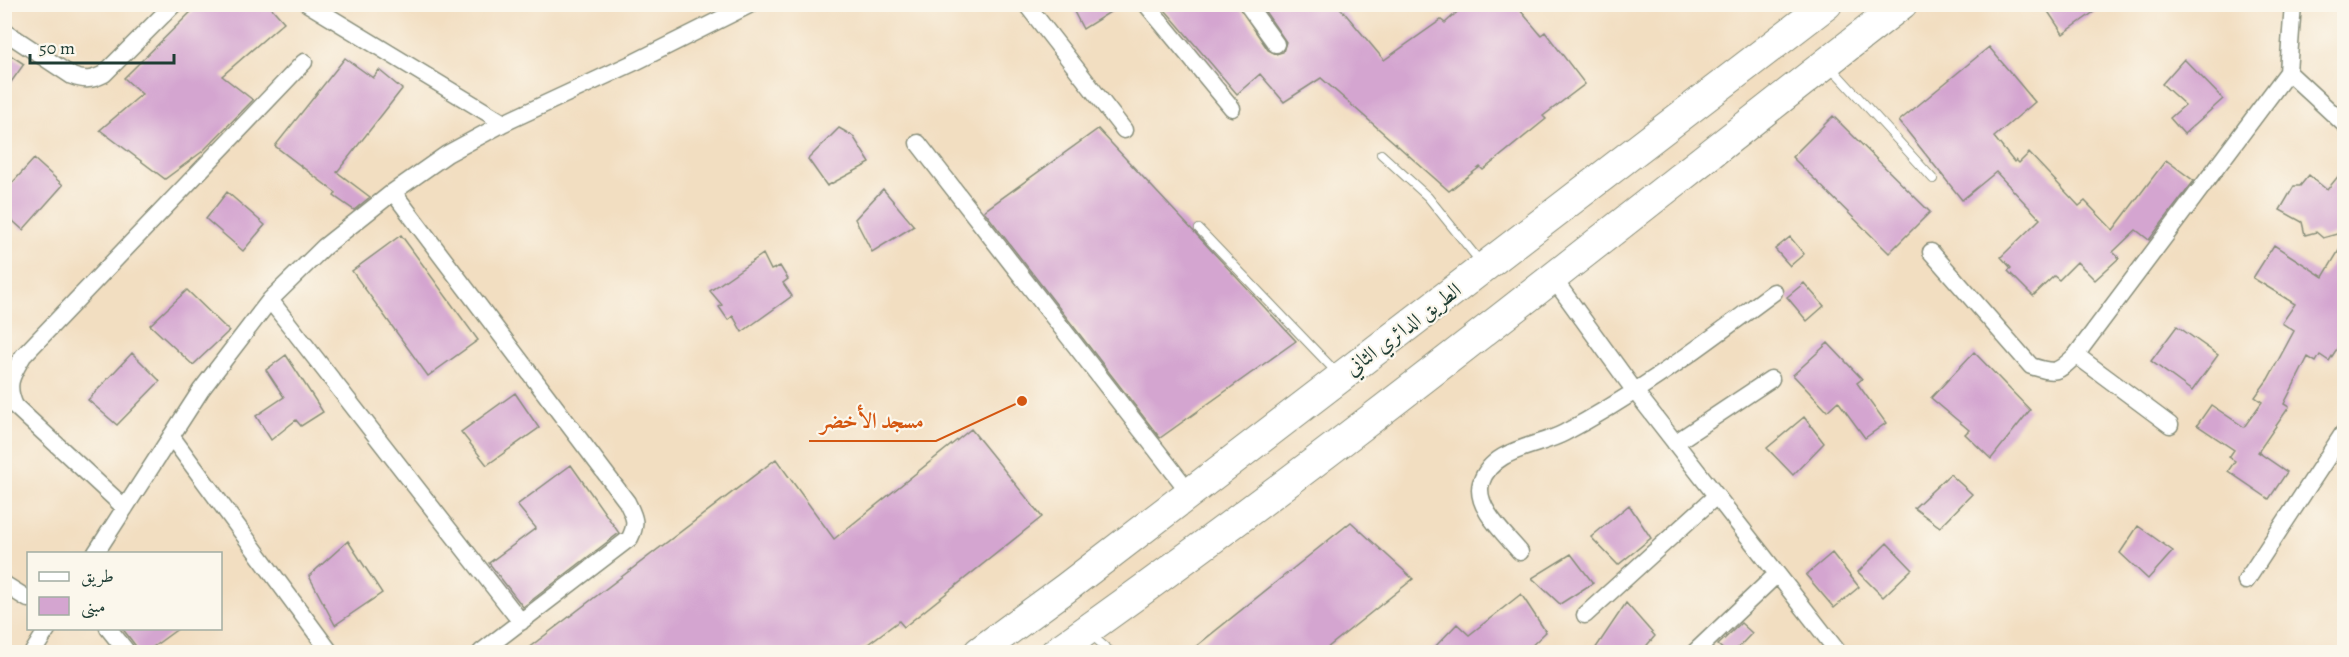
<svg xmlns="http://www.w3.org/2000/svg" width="2349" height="657" viewBox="0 0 2349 657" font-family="Alegreya,Amiri,serif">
	<rect width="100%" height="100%" fill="#fbf7ec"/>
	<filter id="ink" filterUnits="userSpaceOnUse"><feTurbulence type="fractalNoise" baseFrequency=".0167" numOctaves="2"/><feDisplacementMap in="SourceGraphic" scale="12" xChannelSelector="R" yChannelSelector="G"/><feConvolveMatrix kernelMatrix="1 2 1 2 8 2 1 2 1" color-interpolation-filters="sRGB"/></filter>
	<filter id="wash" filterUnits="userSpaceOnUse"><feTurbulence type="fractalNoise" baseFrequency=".008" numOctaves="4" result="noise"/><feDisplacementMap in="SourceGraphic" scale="24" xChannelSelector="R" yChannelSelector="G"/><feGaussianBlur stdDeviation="1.35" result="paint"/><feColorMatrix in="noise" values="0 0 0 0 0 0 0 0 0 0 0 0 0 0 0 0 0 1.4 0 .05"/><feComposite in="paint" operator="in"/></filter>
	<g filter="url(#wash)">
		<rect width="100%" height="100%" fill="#f2dec1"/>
		<g id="blocks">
			<path fill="#d4a5d0" d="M199,4H268L284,22L222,76L253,100L203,151L165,179L100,130L142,94L124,78Z
				M1070,4H1123L1083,29Z
				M1160,4H1237L1268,50L1276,54L1283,52L1286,42L1260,4H1337L1384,60L1441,20L1445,23L1466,4H1515L1541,35L1545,32L1585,84L1543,116L1546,119L1483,170L1480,167L1449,191L1321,78L1284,102L1260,74L1237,94Z
				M2043,4H2105L2063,34Z
				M1989,47L2035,102L1994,137L2014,162L2016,160L2019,163L2029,153L2079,206L2085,201L2113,230L2166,160L2194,181L2149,240L2136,230L2113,252L2119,258L2095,280L2077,262L2059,280L2054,276L2033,296L2008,271L2011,268L2001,257L2040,219L1996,172L1962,200L1899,121Z
				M4,51L24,64L4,92Z
				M345,58L373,78L379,70L402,89L337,172L370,197L354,210L334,196L336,193L275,146Z
				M2184,59L2223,99L2184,134L2170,118L2185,105L2162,84Z
				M1833,116L1930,212L1889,253L1792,157Z
				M839,128L853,136L870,163L827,186L808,159Z
				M1098,129L1296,341L1160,438L984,211Z
				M34,159L63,185L23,230L4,213V192Z
				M2344,169V232L2323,238L2316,232L2305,235L2302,222L2280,210L2294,186H2300L2309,175L2327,190Z
				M883,189L914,226L872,252L855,219Z
				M227,192L265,225L243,251L206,219Z
				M401,235L478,340L428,376L352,271Z
				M1790,237L1804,254L1790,266L1775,249Z
				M2344,242V338L2329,361L2320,355L2316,362L2308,357L2284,404L2289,407L2258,452L2287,472L2269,499L2228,471L2235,461L2229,457L2234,450L2197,425L2211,405L2244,427L2262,402L2255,397L2268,379L2294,331L2282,323L2295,304L2253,278L2274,245L2323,277Z
				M763,254L771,270L780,266L788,279L783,283L792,296L742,332L733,316L728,320L719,307L722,305L710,291Z
				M1804,283L1824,306L1807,321L1787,297Z
				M187,290L229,331L193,365L150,325Z
				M2177,326L2218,355L2192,391L2151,361Z
				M1828,343L1862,379L1857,383L1886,423L1865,438L1838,401L1827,411L1793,375Z
				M1974,352L2030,410L1991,459L1965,434L1969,430L1931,398Z
				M132,353L160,381L117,425L88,400Z
				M286,355L323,412L301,426L296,420L271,440L256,416L284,397L266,370Z
				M515,393L539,428L487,465L461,432Z
				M1804,417L1824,443L1793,475L1767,448Z
				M971,429L1042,517L904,627L899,621L857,652H523L776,459L834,539Z
				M571,465L619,533L523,607L489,563L536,528L517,505Z
				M1950,474L1972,494L1940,527L1914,508Z
				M1629,505L1651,538L1618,565L1591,537Z
				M1351,522L1413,579L1322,652H1189Z
				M2138,526L2173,551L2148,579L2120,553Z
				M348,541L382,593L335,625L309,576Z
				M1887,543L1912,569L1883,597L1858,572Z
				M1832,553L1859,587L1834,608L1806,575Z
				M1571,554L1593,583L1560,604L1532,578Z
				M1521,594L1546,632L1525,652H1430L1457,624L1469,635Z
				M1626,603L1655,636L1641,652H1593Z
				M1741,623L1752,633L1734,652H1726L1718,645Z
				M122,628H179L146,652H138L135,645Z"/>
		</g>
	</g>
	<g filter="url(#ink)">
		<use href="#blocks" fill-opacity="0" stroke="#888e7a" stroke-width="1.5"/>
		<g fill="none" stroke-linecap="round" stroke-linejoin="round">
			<defs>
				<path id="lane" d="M1829,65L1933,179
					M1381,154L1428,197L1482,264
					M1199,229L1338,374
					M1089,633L1111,652"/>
				<path id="street" d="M308,4L504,123
					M1026,4L1124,130
					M1146,4L1232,108
					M1247,4L1276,44
					M4,31L72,76C85,81 92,80 104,74L174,4
					M2288,72L2344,124
					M918,143L1190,493
					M393,192L627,502C634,517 638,522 630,538L481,652
					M1931,252L2031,366C2056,374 2057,373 2076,355L2288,72L2293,4
					M1553,278L1634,390L1838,652
					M270,300L521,622
					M2076,355L2170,425
					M171,436L330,652
					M1675,443L1771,379
					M125,508L15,406C5,384 12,375 23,356L304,62
					M1520,552C1506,535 1474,507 1481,483C1492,448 1538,447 1564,433C1639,394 1706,342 1774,292
					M95,554L201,390L270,300L324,247L393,192L447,154L504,123L635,62L751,4
					M2246,581L2344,432
					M4,584L28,599
					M1585,615L1716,496
					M108,628L127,652
					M33,652L48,628
					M1695,652L1776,575"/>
				<path id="highway" d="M979,652L1066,588L1827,4
					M1056,652C1346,447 1621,222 1902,4"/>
			</defs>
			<use href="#lane" stroke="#888e7a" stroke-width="10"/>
			<use href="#street" stroke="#888e7a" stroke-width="19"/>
			<use href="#highway" stroke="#888e7a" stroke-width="32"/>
			<use href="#lane" stroke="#fff" stroke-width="8"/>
			<use href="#street" stroke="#fff" stroke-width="16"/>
			<use href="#highway" stroke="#fff" stroke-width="30"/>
		</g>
	</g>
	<g text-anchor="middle" stroke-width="4.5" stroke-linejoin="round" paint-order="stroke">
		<g font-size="21" fill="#1f3d34" stroke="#fbf7ec">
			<text transform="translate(1403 329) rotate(-37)" y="7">الطريق الدائري الثاني</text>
		</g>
	</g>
	<path fill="none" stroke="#d45610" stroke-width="2" d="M1022 401L936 441H809"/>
	<circle fill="#d45610" stroke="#fbf7ec" stroke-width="2" cx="1022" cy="401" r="6"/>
	<g font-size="22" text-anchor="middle" font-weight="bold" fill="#d45610" stroke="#fbf7ec" stroke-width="4.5" stroke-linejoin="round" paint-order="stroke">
		<text x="872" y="428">مسجد الأخضر</text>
	</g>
	<rect width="2349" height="657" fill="none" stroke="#fbf7ec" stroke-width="24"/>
	<rect x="27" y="552" width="195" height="78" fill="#fbf7ec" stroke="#a3ada2" stroke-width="1.5"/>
	<rect x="39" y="572" width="30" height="9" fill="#ffffff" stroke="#a3ada2" stroke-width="1.5"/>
	<text x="81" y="582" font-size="18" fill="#1f3d34">طريق</text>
	<rect x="39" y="597" width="30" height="18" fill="#d4a5d0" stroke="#a3ada2" stroke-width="1.5"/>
	<text x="81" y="612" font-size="18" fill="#1f3d34">مبنى</text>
	<path d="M30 54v9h144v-9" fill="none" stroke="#1f3d34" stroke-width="3"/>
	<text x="39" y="54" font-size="18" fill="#1f3d34" stroke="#fbf7ec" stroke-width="4.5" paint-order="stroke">50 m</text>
</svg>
